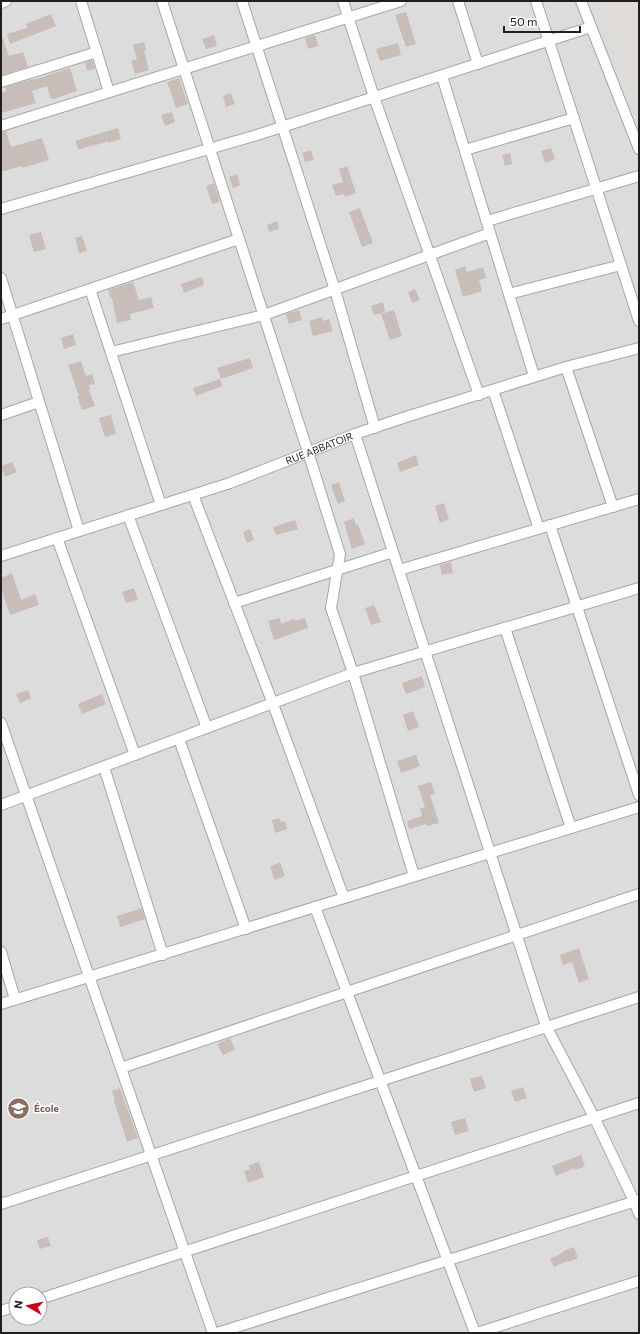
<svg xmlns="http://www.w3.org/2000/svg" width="640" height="1334" viewBox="0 0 640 1334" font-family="Commissioner,sans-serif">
	<rect width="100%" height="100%" fill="#f0ebe5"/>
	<path fill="#dddcdc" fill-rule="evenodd" d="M1,1H639V1333H1ZM16,1294H40V1318H16Z"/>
	<path fill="#dfdcd7" d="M599,1H639V105Z"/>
	<path fill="#c8bdb8" d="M406,12L416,44L406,47L395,15Z
		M51,14L56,26L10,44L7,34L27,28L26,24Z
		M214,35L217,46L206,49L202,39Z
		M315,35L318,46L308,49L305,38Z
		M1,36H2L9,56L23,52L28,67L2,75Z
		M144,42L146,50L144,51L149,70L135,74L131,61L137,59L133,45Z
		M398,43L401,55L380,61L376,49Z
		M92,60L95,69L87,71L85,63Z
		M70,68L77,91L54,99H51L47,86L32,91L36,103L1,113V93L6,91V87L33,79V80Z
		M179,78L188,104L176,108L167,82Z
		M231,93L235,104L226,107L223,96Z
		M172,112L175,122L165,126L161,115Z
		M118,128L121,139L108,143V141L93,146V145L79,150L75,141Z
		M6,131L11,147L42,138L49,160L22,168L21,166L1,172V132Z
		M551,148L555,159L545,163L541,151Z
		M311,150L314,160L305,162L302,153Z
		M510,153L512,164L505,166L502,155Z
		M347,166L356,193L345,197L344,194L336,196L332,185L343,182L339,169Z
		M237,174L240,185L233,188L229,177Z
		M214,183L220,202L212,204L206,186Z
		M360,208L373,243L362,247L349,212Z
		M277,221L279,229L269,232L267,225Z
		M41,232L46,249L34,252L29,235Z
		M82,236L87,251L79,253L75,238Z
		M465,266L467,272L483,267L486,278L479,280L482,291L463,297L455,270Z
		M202,277L204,285L184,293L181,284Z
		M133,282L139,300L151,297L154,308L130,314L131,320L117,323L112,298L111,299L108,290Z
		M415,289L420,300L412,303L408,292Z
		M383,302L385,312L374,315L371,306Z
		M299,310L302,320L289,324L286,314Z
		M394,310L402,336L390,340L381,314Z
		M322,317L323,321L329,319L333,331L313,336L309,321Z
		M73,334L76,345L64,349L61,338Z
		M250,358L253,368L221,379L217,368Z
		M81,361L86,376L92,374L95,384L89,385L90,389L89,390L95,406L82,410L77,396H79L68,365Z
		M220,379L222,386L196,396L193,388Z
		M111,415L116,434L105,437L99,418Z
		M416,455L419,465L400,472L397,463Z
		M12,462L17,472L5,477L1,466Z
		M339,482L345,501L338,504L331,485Z
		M444,503L449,519L440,523L435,506Z
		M354,518L356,525L358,524L365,544L352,549L344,522Z
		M295,520L298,529L276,535L273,527Z
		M250,529L254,540L247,543L243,532Z
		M451,562L453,573L442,575L440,565Z
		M12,573L21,600L35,594L39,605L10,615L1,588V578Z
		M134,588L138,600L126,603L122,592Z
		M374,605L381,622L371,625L365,608Z
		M280,618L281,624L294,619L295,621L305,618L308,628L274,640L268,621Z
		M422,676L425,687L406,694L402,683Z
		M28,690L31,698L20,703L16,694Z
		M102,694L106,704L82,714L78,704Z
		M413,711L419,727L408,731L403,715Z
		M416,755L420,766L401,773L397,761Z
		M431,782L435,794L430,795L439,823L427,826L426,824L409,829L407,821L422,816L420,809L425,807L418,786Z
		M279,818L281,822L285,821L287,829L275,833L272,820Z
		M280,862L285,876L275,880L270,867Z
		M142,908L145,919L120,927L117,916Z
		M579,948L589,979L579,983L572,962L563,965L560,955Z
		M230,1038L235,1049L223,1055L217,1044Z
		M482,1076L486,1088L474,1092L470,1079Z
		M523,1087L527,1098L515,1102L511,1091Z
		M120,1088L138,1138L127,1142L114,1101L115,1100L112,1091Z
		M465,1118L469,1131L455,1135L451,1122Z
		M581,1155L585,1166L575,1170L574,1168L556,1176L552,1166Z
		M259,1162L264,1177L248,1183L244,1171L250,1169L249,1165Z
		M48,1237L51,1246L40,1249L37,1240Z
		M574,1247L578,1258L568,1262L567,1261L554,1267L550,1259L564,1252L563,1251Z"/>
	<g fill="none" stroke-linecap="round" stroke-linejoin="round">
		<defs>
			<g id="minor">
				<path d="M81,1L109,92"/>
				<path d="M162,1L308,452L340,554L331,608L353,673L414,876"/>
				<path d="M242,1L335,290L375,428"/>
				<path d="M343,1L374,97L479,395"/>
				<path d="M458,1L478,64"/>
				<path d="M536,1L639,321"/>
				<path d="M581,1L639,149"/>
				<path d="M1,3L6,1"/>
				<path d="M442,76L534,376"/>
				<path d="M1,82L97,52"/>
				<path d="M1,126L401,1"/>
				<path d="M465,150L574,118"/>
				<path d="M1,209L257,135L591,27"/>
				<path d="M487,221L639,176"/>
				<path d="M1,278L79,531"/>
				<path d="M90,289L161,505"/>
				<path d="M509,294L621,265"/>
				<path d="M1,319L239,239"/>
				<path d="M111,352L264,315L490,233"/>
				<path d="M566,367L613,507"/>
				<path d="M493,390L539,529"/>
				<path d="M1,415L39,402"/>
				<path d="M355,434L546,1026L594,1117L634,1201L639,1214"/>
				<path d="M193,495L273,704L344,898"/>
				<path d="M128,515L207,728"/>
				<path d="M550,525L639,795"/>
				<path d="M57,538L135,755"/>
				<path id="s1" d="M1,556L230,483L355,434L409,416L566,367L639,348"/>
				<path d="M399,570L639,499"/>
				<path d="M234,603L393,552"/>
				<path d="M505,628L571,828"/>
				<path d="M1,723L213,1333"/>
				<path d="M179,739L246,929"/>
				<path d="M104,767L163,955"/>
				<path d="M1,805L353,673L639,588"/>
				<path d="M315,907L475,1333"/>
				<path d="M1,952L15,999"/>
				<path d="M1,1004L639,807"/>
				<path d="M121,1068L639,894"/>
				<path d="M1,1204L639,997"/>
				<path d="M40,1299L639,1103"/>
				<path d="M1,1311L16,1306"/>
				<path d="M217,1333L639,1200"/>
				<path d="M477,1333L639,1281"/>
			</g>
		</defs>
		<use href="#minor" stroke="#a6a6a6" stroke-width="12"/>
		<use href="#minor" stroke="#fff" stroke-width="10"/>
	</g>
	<defs>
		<symbol id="school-disc" viewBox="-11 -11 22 22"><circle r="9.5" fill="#8d6e63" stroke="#fff"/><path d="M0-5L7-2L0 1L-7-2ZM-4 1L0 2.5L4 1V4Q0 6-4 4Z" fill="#fff"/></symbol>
	</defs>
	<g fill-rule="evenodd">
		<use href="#school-disc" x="6" y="1096" width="25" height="25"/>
	</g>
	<g text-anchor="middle" stroke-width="3" stroke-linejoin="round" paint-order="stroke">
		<g font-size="10" fill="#1f1f1f" stroke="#fff">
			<text dy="4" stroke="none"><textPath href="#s1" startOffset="336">RUE ABBATOIR</textPath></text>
		</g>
		<g font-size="10" font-weight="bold" fill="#785e54" stroke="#fff" text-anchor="start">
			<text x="34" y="1112">École</text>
		</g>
	</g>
	<rect width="640" height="1334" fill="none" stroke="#1f1f1f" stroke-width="4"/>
	<g transform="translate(28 1306) rotate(279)"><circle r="19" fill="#ffffff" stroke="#a5a5a5"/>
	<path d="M0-3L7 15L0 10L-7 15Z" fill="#ce0013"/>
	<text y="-6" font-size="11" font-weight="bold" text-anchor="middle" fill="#1f1f1f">N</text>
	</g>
	<path d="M504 26v6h76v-6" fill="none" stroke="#1f1f1f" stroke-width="2"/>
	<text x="510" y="26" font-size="12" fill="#1f1f1f" stroke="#ffffff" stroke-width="3" paint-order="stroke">50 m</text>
</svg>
